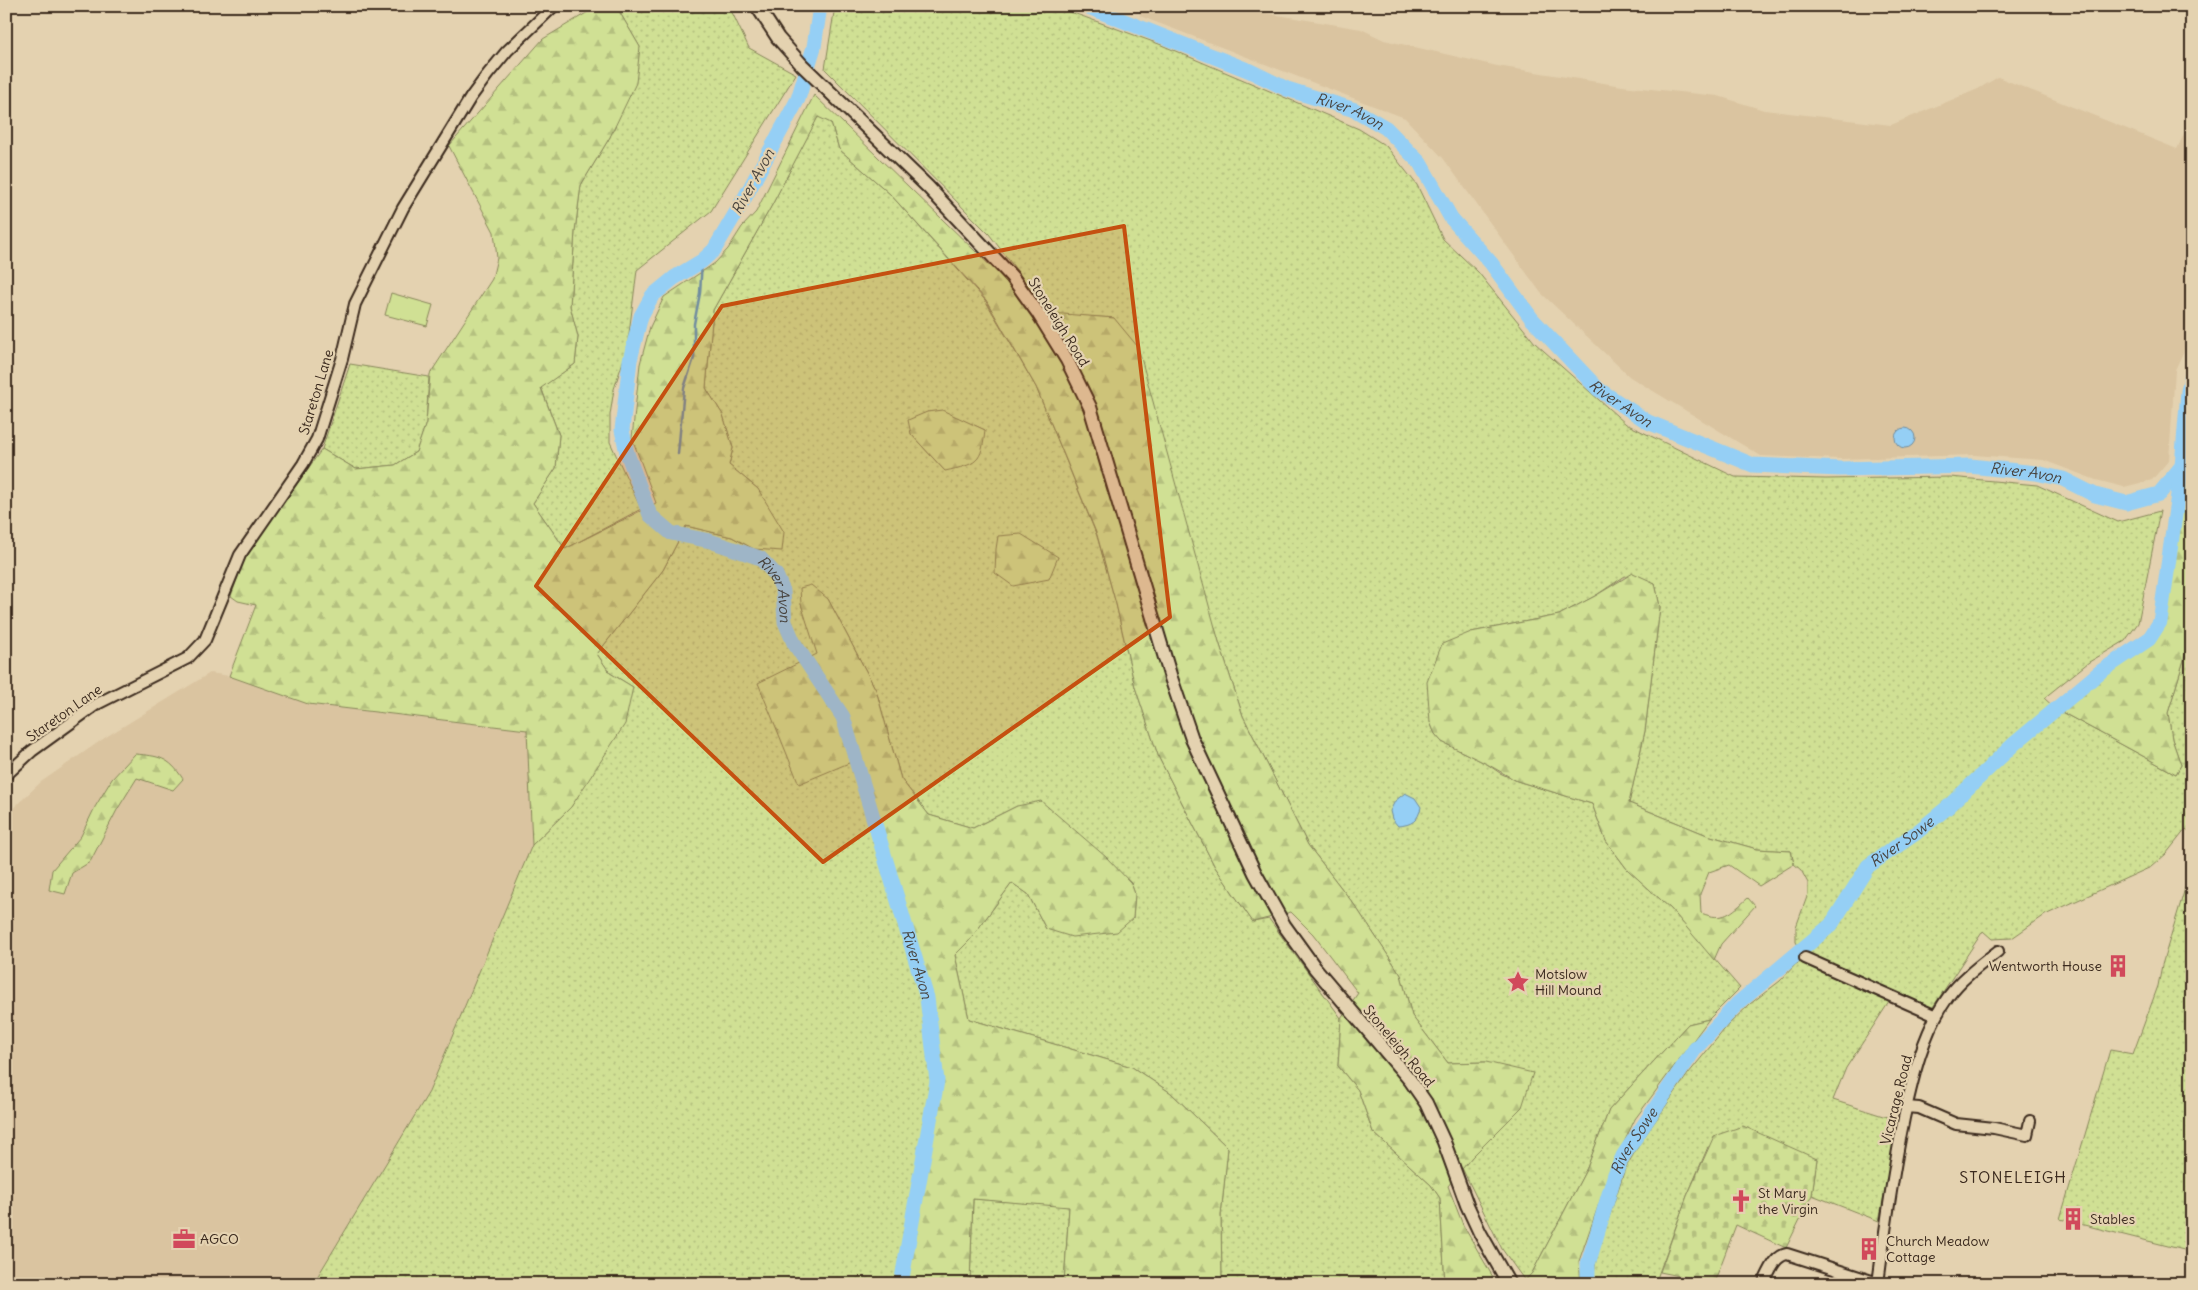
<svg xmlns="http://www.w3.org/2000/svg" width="2198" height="1290" viewBox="0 0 2198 1290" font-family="Delius,sans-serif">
	<defs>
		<pattern id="grass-dots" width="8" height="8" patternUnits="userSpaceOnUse" patternTransform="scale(1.25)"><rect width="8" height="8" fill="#d0e094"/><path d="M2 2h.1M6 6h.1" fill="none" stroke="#b4c07f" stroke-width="1.8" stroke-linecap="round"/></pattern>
		<pattern id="forest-firs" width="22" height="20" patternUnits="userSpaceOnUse" patternTransform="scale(1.25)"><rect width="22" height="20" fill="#d0e094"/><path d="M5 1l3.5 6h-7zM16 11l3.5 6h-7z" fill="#b4c07f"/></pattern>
		<pattern id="cemetery-stones" width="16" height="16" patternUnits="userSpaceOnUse" patternTransform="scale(1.25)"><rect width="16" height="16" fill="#d0e094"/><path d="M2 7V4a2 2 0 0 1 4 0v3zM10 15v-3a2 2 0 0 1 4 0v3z" fill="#b4c07f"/></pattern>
	</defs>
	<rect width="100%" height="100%" fill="#e4d2b0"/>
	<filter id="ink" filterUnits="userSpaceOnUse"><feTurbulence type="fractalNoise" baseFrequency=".02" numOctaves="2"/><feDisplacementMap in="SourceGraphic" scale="10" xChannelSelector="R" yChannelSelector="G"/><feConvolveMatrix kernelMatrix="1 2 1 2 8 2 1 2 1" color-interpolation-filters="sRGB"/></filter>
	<g filter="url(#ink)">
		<path fill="#dac4a0" d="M1142,6H1223L1361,29L1384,40L1497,66L1622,86L1718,96L1764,110L1891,125L1978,89L1998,77L2177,149L2192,117V333L2175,370L2169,460L2152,480L2124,487L2096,480L2043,460L1974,455L1841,459L1761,456L1630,377L1541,293L1443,158L1405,118L1140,16Z
			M210,673L229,676L308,704L527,730L532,845L429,1092L313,1284H6V815L41,782L106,737Z"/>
		<path fill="url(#grass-dots)" stroke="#868559" fill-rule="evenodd" d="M616,6H729L749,48L796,74L711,211L637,270L627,349L614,389L610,415V442L641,509L565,549L533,503L556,468L559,435L541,387L575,364L578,337L570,306L575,231L581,185L610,137L640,47Z
			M835,6H1054L1159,44L1359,129L1386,146L1417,185L1443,239L1478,272L1535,343L1626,424L1735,477L1826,479L1950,477L2037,485L2118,522L2160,511L2138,623L2125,641L2089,662L2044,698L2056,709L2176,774L2181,765L2172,739L2168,713L2192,633V833L2186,829L2166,854L2151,867L2045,915L2012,938L1992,939L1983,931L1931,1010L1804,955L1796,942V927L1808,894V883L1801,870L1794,864L1791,851L1757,849L1707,835L1629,803L1645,731L1660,607L1655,583L1625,576L1595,596L1559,615L1471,632L1430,722L1435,734L1442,742L1487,764L1500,773L1517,781L1592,804L1606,841L1627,869L1671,909L1740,988L1709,1019L1688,1024L1609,1110L1587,1168L1532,1273L1525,1281L1502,1249L1462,1168L1472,1157L1486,1062L1448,1063L1412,1016L1401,975L1356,907L1308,845L1243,716L1114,318L1050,314L989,234L825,69Z
			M818,116L831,123L839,149L890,194L985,300L1036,387L1097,536L1116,604L1135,687L1159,758L1215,867L1253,922L1269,919L1341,1018L1338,1066L1358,1090L1373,1132L1431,1185L1440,1198L1445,1284H1222L1221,1215L1228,1148L1171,1093L1132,1067L969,1019L955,955L969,941L1012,883L1028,894L1046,929L1133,918L1135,894L1131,883L1017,806L973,828L929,815L901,779L876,690L828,599L801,604L856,759L927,998L937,1081L901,1284H313L429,1092L532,845L571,807L633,687L610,673L597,654L663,570L686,526L732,537L754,549L758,489L729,465L733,448L723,415L706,388L713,310L772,205ZM942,411L985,430L945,471L911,434L927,412Z
			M350,364L429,377L426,423L416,452L395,465L356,469L322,449Z
			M2192,865V1251H2188L2060,1219L2110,1050L2133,1054L2158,986L2162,965Z
			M1804,961L1891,999L1846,1068L1833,1100L1883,1116L1899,1118L1879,1221L1812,1195L1817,1159L1708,1147L1687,1196L1655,1284H1622L1593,1280L1597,1254L1625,1169L1640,1143L1688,1074L1728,1025L1750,1004L1780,981L1796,964Z
			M973,1199L1069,1206L1064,1284H970Z"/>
		<path fill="url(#forest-firs)" stroke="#868559" d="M598,6H616L640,47L636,83L610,137L581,185L575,231L570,306L578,337L575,364L541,388L559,435L556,468L533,503L565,549L656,503L632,438L640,364L650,327L664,297L715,263L728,249L742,227L756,212L814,95L1038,312L1114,318L1138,347L1219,642L1243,716L1308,845L1356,907L1401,975L1412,1016L1448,1063L1486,1062L1533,1073L1522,1107L1472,1157L1448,1186L1463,1225L1497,1284H1445L1440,1198L1431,1185L1373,1132L1358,1090L1338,1066L1341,1018L1358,993L1313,934L1291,912L1253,922L1215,867L1159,758L1135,687L1116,604L1097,535L1036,387L986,300L890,194L839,149L831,123L818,117L772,205L713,310L706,388L723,415L733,448L729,465L758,489L784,532L782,551L754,549L732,537L686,526L663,570L597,654L610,673L633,687L625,724L571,807L532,845L527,730L308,704L229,676L256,605L238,601L231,596L245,557L322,449L356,469L395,465L416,452L426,423L430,374L492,279L497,258L494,232L449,146L543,39Z
			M2192,374V633L2168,713L2172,739L2181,765L2176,774L2056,709L2100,672L2149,639L2160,622L2182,466L2188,391Z
			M942,410L985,430C982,463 977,464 945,471L911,434L908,420L927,412Z
			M1021,534L1058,557L1049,579L1013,586L995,573L996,549L998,536Z
			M1633,573L1655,583L1660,607L1645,731L1629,803L1707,835L1757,849L1791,851L1794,864L1759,886L1729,865L1709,872L1700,894L1701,913C1724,922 1731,913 1748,898L1755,906L1721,944L1714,960L1671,909L1627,869L1606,841L1592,804L1517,781L1487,764L1442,742L1435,734L1430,722L1427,682L1442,644L1471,632L1559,615L1595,596Z
			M811,585L828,599L876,690L901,779L929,815L973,828L1017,806L1041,801L1106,857L1131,883L1135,894L1133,918L1117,932L1072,937L1046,929L1028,894L1012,883L969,941L955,955L969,1019L1132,1067L1171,1093L1228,1148L1221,1215L1222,1284H1064L1069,1207L973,1199L970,1284H901L937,1081L927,998L856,760L799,784L758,683L817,654L801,604L800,588Z
			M135,754C159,756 169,757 183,779L173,790L137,778L117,810L90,862L72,873L65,894L49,890L52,870L81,836L95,807L112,779Z
			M1709,1019L1635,1119L1610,1172L1579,1261L1581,1284H1522L1532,1273L1587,1168L1609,1110L1688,1024Z"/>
		<path fill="url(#cemetery-stones)" stroke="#868559" d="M1743,1126L1817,1159L1812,1195L1786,1248L1736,1225L1714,1283L1660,1272L1687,1196L1714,1136Z"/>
		<path fill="#d0e094" stroke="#868559" d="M391,293L433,305L427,326L385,315Z"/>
		<path fill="#95cff5" stroke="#718d9f" d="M1895 438a10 10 0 1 1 20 0a10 10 0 1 1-20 0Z
			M1405,793L1415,798L1421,807C1418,821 1412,825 1398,826L1392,819L1390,811L1395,801Z"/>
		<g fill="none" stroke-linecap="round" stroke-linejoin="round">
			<path stroke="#718d9f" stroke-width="2.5" d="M678,454L684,388L694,358V324L700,293L702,261"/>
			<g stroke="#95cff5" stroke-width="15">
				<path id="s1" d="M820,6L814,47L798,99L744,199L714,250L702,261L674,278L652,296L641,316L630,360L622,430L627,453L650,515L671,533L710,541L760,558L776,575L783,591L785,622L794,643L843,717L927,998L937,1081L901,1284"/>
				<path id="s2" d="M1086,6L1250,71L1287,89L1355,110L1386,128L1420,163L1451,218L1491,263L1532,319L1598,389L1648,422L1753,465L1840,469L1970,466L2036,473L2063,479L2095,495L2126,503L2159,494L2182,466"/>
				<path id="s3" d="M1588,1284V1264L1615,1174L1623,1156L1695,1049L1737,1004L1831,925L1868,866L1916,833L1948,807L2014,744L2056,709L2100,672L2149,639L2160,622L2182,466L2188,391L2192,374"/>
			</g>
			<defs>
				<path id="minor" d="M6,775L32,751L97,704L188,658L205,640L240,555L303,464L317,439L342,359L355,304L403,208L471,97L488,74L507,51L554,6
					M1805,958L1936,1016
					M1907,1107L1919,1108L1956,1124L1994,1128L2027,1135L2030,1121
					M1763,1284C1769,1273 1774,1256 1787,1254L1878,1283
					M1878,1284C1885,1228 1893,1173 1904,1118C1913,1077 1923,1032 1948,997C1961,979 1980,965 1998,951"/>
				<path id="major" d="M757,6L778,38L802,65L928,187L1012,277L1038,313L1067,360L1090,407L1171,678L1192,739L1255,873L1284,925L1315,968L1410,1080L1426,1103L1444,1142L1467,1205L1480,1233L1509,1284"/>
			</defs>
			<use href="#minor" stroke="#3b2a1e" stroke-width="14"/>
			<use href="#major" stroke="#3b2a1e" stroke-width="16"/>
			<use href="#minor" stroke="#e4d2b0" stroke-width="10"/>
			<use href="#major" stroke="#e4d2b0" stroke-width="12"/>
		</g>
	</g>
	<path fill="#c55010" fill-opacity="0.2" stroke="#c55010" stroke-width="4" stroke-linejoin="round" d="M1124,226L1170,617L823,862L536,586L722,306Z"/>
	<defs>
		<symbol id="building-bare" viewBox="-9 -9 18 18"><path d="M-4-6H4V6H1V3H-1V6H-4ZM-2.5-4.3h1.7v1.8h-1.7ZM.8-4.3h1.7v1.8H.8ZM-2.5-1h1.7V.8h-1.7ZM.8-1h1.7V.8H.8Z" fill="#d1495b" stroke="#e4d2b0" stroke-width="2.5" paint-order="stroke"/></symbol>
		<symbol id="sight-bare" viewBox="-9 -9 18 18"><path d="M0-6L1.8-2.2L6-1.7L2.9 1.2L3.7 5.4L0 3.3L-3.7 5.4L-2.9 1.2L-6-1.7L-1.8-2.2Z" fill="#d1495b" stroke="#e4d2b0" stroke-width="2.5" paint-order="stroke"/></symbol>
		<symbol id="church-bare" viewBox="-9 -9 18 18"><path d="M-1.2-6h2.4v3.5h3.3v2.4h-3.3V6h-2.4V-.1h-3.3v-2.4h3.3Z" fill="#d1495b" stroke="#e4d2b0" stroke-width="2.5" paint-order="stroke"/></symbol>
		<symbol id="office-bare" viewBox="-9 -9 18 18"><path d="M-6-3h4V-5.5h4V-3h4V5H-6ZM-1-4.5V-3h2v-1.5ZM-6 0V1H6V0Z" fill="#d1495b" stroke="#e4d2b0" stroke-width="2.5" paint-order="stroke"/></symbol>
	</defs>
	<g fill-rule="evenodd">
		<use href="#building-bare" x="2102" y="950" width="32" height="32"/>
		<use href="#sight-bare" x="1502" y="966" width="32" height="32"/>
		<use href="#church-bare" x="1725" y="1185" width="32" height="32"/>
		<use href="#building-bare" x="2057" y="1203" width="32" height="32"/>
		<use href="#office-bare" x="168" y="1223" width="32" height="32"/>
		<use href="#building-bare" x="1853" y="1233" width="32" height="32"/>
	</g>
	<g text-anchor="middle" stroke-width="4.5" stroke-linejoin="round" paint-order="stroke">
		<g font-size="14" fill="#3b2a1e" stroke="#e4d2b0">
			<text transform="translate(1059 322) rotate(58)" y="5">Stoneleigh Road</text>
			<text transform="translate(316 392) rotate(-73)" y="5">Stareton Lane</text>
			<text transform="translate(64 713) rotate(-35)" y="5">Stareton Lane</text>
			<text transform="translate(1399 1046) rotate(50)" y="5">Stoneleigh Road</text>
			<text transform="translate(1896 1100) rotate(-76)" y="5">Vicarage Road</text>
		</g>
		<g font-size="14" fill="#3b2a1e" stroke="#e4d2b0" text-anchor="start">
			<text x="2102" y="971" text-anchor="end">Wentworth House</text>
			<text x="1535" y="979">Motslow<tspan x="1535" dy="16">Hill Mound</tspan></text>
			<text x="1758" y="1198">St Mary<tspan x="1758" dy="16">the Virgin</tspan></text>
			<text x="2090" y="1224">Stables</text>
			<text x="200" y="1244">AGCO</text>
			<text x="1886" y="1246">Church Meadow<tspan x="1886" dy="16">Cottage</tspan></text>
		</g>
		<g font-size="15" font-style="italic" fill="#48433e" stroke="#e4d2b0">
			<text dy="5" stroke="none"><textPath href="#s2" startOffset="284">River Avon</textPath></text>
			<text transform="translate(753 182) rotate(-61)" y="5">River Avon</text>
			<text dy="5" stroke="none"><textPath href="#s2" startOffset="689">River Avon</textPath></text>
			<text dy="5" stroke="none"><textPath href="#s2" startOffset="1109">River Avon</textPath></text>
			<text dy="5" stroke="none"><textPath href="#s1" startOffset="731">River Avon</textPath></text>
			<text dy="5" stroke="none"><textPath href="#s3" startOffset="558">River Sowe</textPath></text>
			<text dy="5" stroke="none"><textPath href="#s1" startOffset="1136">River Avon</textPath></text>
			<text dy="5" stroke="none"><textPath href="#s3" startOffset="152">River Sowe</textPath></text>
		</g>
		<g font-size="16" letter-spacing="1" fill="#3b2a1e" stroke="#e4d2b0">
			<text x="2013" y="1183">STONELEIGH</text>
		</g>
	</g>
	<rect width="2198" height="1290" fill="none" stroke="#e4d2b0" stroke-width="25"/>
	<rect x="12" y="12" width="2173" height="1265" fill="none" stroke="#3b2a1e" stroke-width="2" filter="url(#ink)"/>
</svg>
